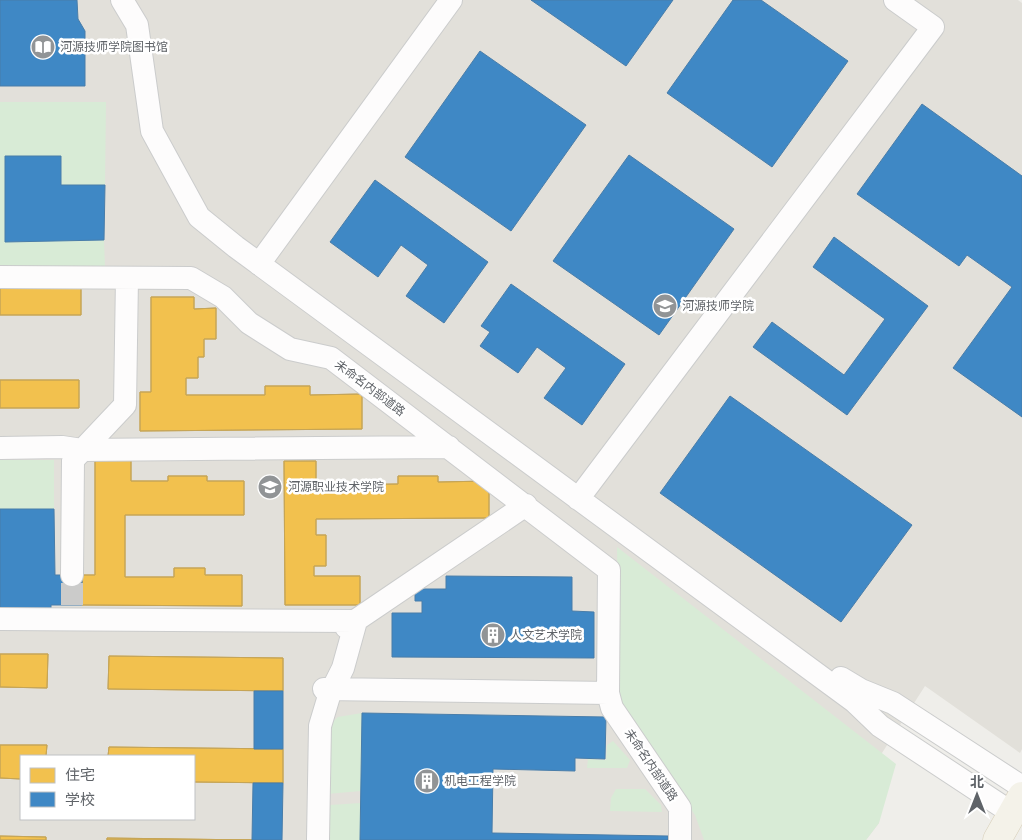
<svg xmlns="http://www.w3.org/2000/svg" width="1022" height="840" viewBox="0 0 1022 840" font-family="'Noto Sans','Noto Sans SC',sans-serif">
	<rect width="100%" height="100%" fill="#efeeea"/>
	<path fill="#e2e0da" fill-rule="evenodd" d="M0,0H1018L1022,3V749L1020,753L925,686L882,753L879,823L866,840H0ZM21,756H194V819H21Z"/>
	<path fill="#d8ebd6" d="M0,102H106L105,185H61V156H5L6,242L104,240L105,267L0,269Z
		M0,460H54V509H0Z
		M617,547L896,764L879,823L866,840H704L695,815L619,704Z
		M362,713L361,791L327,794L330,724L338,717Z
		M613,741L630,760L627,768H587L588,759L606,760L607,745Z
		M616,789H645L661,805L662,812L610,811L611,798Z
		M361,803L360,840H327L330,805Z"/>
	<path fill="#f2c14e" stroke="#c6a556" d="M0,287H81V315H0Z
		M0,287H81V315H0Z
		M151,297H194V309L216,308V339H204V357H198V378H186V395H265V386H310V395L362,394V429L140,431V392H151Z
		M151,297H194V309L216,308V339H204V357H198V378H186V395H265V386H310V395L362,394V429L140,431V392H151Z
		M0,380H79V408H0Z
		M0,380H79V408H0Z
		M95,459H131V481H168V476H207V481H244V515H125V577H174V568H205V575H242V606L82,605V575H95Z
		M95,459H131V481H168V476H207V481H244V515H125V577H174V568H205V575H242V606L82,605V575H95Z
		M284,461H316V485L398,484V476H438V482L489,481V518L316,519V535H326V566H314V576H360V605H285Z
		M284,461H316V485L398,484V476H438V482L489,481V518L316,519V535H326V566H314V576H360V605H285Z
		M0,654H48L47,688L0,687Z
		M0,654H48L47,688L0,687Z
		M109,656L283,658V691L108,689Z
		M109,656L283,658V691L108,689Z
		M0,745H47L46,756H21V779L0,778Z
		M0,745H47L46,756H21V779L0,778Z
		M109,747L283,749V783L194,782V756H108Z
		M109,747L283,749V783L194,782V756H108Z
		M0,836L46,837V840H0Z
		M0,836L46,837V840H0Z
		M107,838L252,840H271H107Z
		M107,838L252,840H271H107Z"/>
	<path fill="#3f88c5" stroke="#497da9" d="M0,0H77L78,19L85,31V86H0Z
		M531,0H673L626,66Z
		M733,0H761L848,61L772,167L667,93Z
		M480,51L586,125L511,231L405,157Z
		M922,104L1022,176V417L953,368L1012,287L967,255L959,266L857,194Z
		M629,155L734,229L659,335L553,261Z
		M5,156H61V185H105L104,240L5,242Z
		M375,180L488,262L444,323L406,296L428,265L401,245L378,277L330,242Z
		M834,237L928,306L847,415L753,347L772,322L844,375L885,319L813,267Z
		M511,284L625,364L582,425L544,398L566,368L537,347L518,373L480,346L490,332L481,326Z
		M730,396L912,525L841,622L660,493Z
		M0,509H54L55,575H82V605H51V609H0Z
		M446,576L572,577V611L594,612V658L392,657V613H422V601H415V589H446Z
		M254,691H283V749H254Z
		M362,713L606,717L605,759L575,758V771L493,769L492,833L668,836V840H360Z
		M253,783H283L282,840H252Z"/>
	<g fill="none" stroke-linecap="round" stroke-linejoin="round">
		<path stroke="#cbcbca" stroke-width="22" stroke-dasharray="22 11" stroke-linecap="butt" d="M72,605V575"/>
		<defs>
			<path id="minor" d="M122,0L137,25L152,131L199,217L236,247L855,702L880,726L1012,813
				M259,264L451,0
				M0,277L191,278L223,297L249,323L290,349L331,358L609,570L608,693L612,708L680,808V840
				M0,448L62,447L82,450L449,447
				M578,499L933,27L895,0
				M72,575L73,460L125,405L127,278
				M0,619L356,621L343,668L329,696L320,726L318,840
				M346,627L526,505
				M841,678L861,690L893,703L1022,787
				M324,689L608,693"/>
			<path id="primary" d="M997,840L1022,796"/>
		</defs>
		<use href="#minor" stroke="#cbcccc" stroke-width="24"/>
		<use href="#primary" stroke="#d7ceb8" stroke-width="29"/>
		<use href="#minor" stroke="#fdfcfc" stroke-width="22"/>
		<use href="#primary" stroke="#f4f2e9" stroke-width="28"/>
	</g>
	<defs>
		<symbol id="library-disc" viewBox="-11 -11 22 22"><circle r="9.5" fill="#919496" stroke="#fff"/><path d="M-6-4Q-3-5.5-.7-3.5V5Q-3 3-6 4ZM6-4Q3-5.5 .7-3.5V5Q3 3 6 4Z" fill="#fff"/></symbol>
		<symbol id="school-disc" viewBox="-11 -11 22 22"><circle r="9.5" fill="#919496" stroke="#fff"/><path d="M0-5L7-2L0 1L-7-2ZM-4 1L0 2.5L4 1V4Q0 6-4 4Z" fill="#fff"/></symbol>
		<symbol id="university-disc" viewBox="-11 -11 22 22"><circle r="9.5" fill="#919496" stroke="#fff"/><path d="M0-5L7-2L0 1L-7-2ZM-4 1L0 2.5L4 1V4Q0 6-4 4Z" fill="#fff"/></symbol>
		<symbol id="building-disc" viewBox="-11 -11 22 22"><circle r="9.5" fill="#919496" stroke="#fff"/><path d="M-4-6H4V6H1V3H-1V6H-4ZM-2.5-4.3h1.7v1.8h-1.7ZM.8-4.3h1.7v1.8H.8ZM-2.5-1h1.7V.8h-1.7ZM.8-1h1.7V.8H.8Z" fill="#fff"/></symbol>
	</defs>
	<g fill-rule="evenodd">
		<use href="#library-disc" x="29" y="33" width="28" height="28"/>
		<use href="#school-disc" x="651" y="292" width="28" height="28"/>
		<use href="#university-disc" x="256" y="473" width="28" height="28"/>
		<use href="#building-disc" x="479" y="621" width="28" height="28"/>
		<use href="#building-disc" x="413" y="767" width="28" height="28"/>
	</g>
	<g text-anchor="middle" stroke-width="5" stroke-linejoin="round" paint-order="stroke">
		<g font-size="12" fill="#5f6368" stroke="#fff" text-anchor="start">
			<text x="60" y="51">河源技师学院图书馆</text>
			<text x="682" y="310">河源技师学院</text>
			<text x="288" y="491">河源职业技术学院</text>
			<text x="510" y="639">人文艺术学院</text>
			<text x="444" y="785">机电工程学院</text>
		</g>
		<g font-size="12" fill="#5f6368" stroke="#fff">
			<text transform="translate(370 388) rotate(37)" y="4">未命名内部道路</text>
			<text transform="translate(651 765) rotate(56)" y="4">未命名内部道路</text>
		</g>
	</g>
	<rect x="20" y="755" width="175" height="65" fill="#ffffff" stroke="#bfc1c3"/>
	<rect x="30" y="768" width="25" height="15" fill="#f2c14e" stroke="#bfc1c3"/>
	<text x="65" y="780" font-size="15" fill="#5f6368">住宅</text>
	<rect x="30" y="792" width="25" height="15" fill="#3f88c5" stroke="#bfc1c3"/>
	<text x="65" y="805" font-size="15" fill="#5f6368">学校</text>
	<g transform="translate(977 795)" stroke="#ffffff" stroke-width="4" paint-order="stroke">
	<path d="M0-4L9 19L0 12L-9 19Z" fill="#5f6368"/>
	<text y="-8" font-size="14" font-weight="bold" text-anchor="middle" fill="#5f6368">北</text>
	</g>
</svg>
